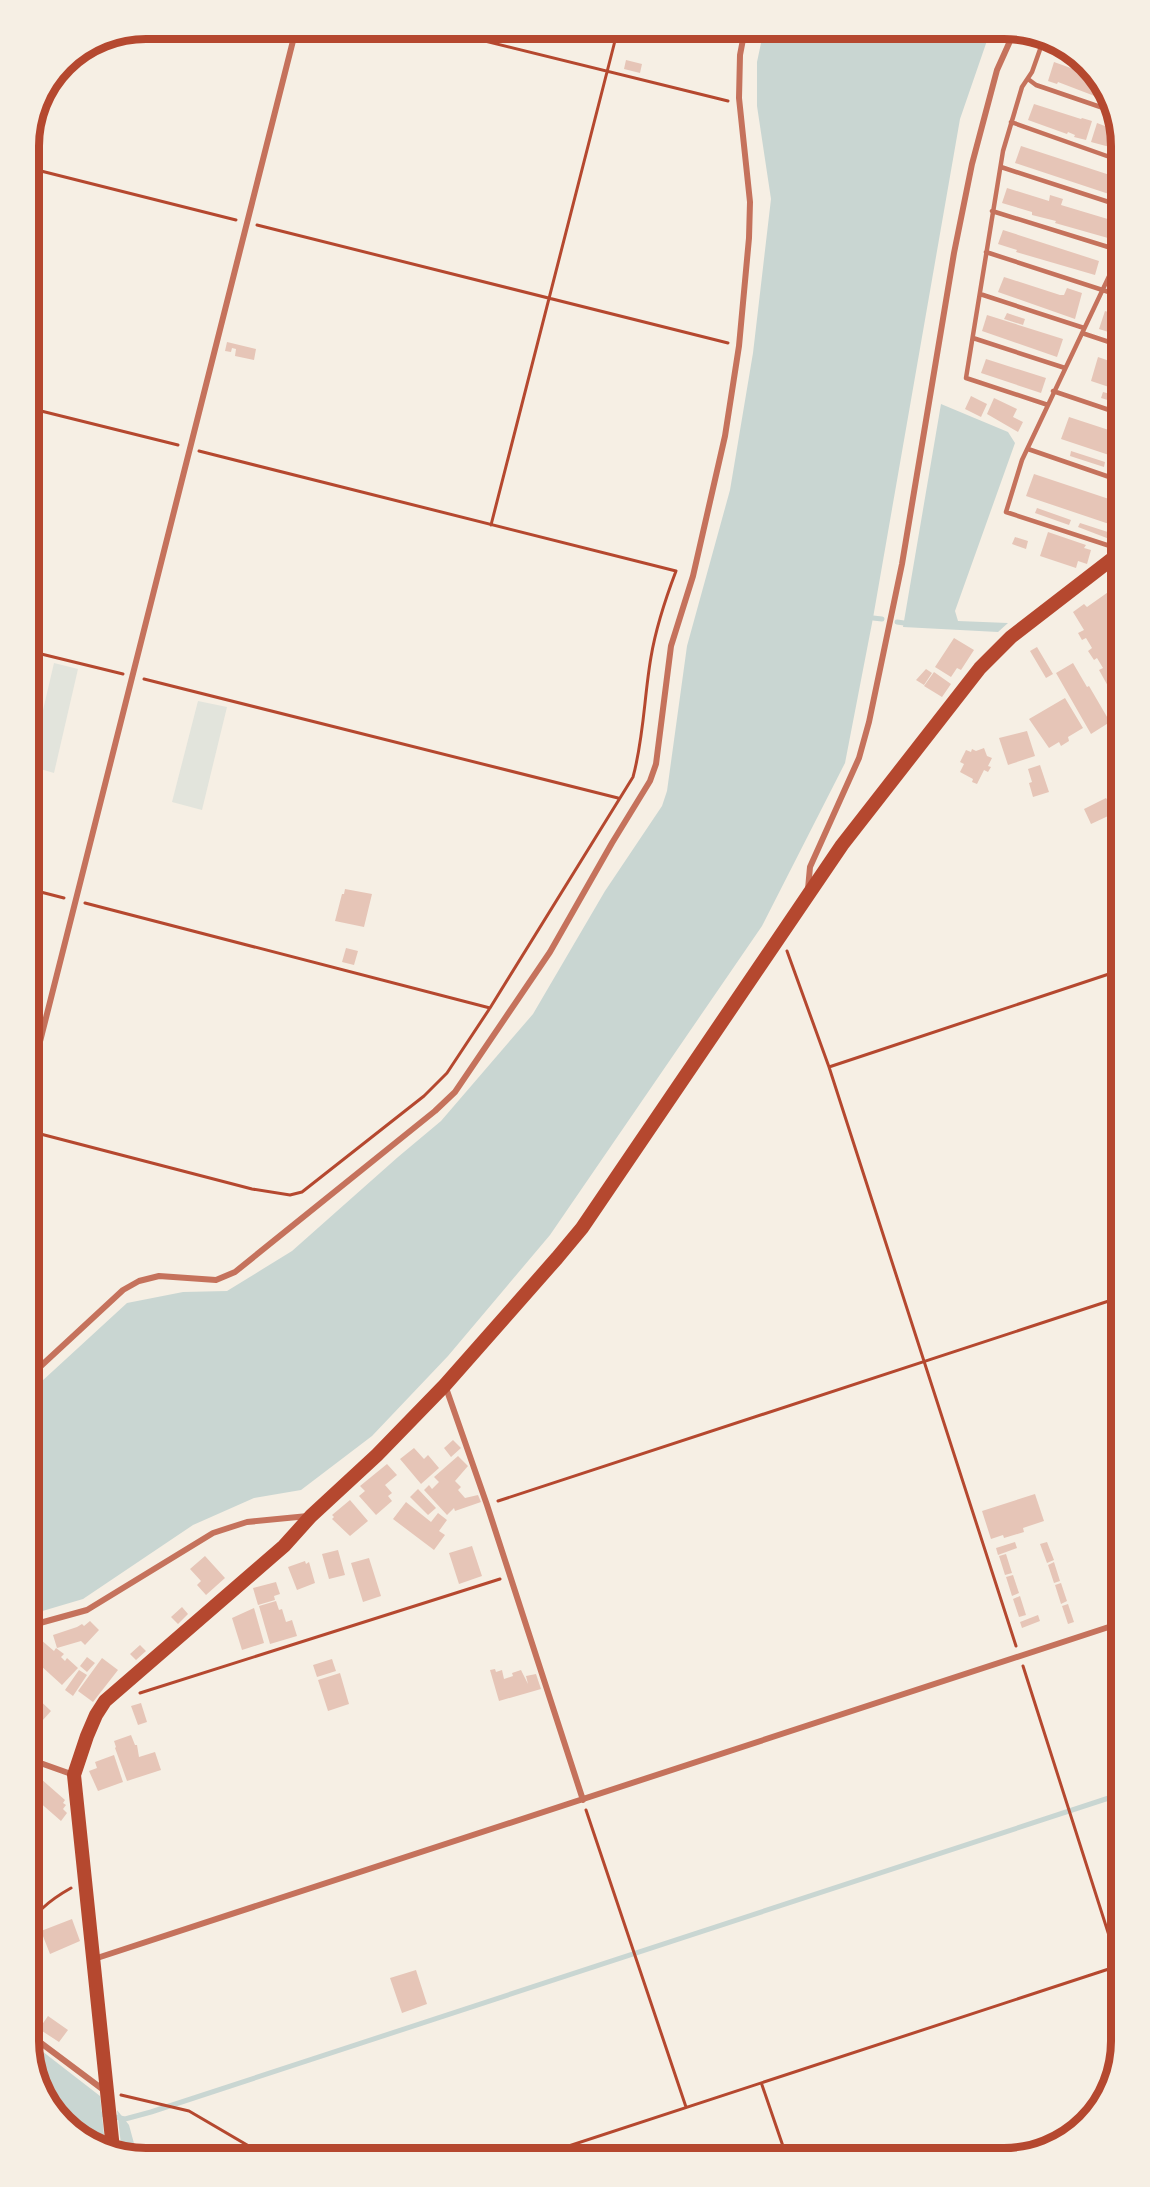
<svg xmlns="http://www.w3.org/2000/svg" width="1150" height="2187" viewBox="0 0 1150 2187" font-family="'Archivo Narrow',sans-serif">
	<rect width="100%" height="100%" fill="#f6efe4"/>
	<path fill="#e2e4dc" d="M54,663L78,669L54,773L30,766Z
		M198,701L227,707L202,810L172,802Z"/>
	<path fill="#c9d6d2" d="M764,29H991L960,119L873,618L845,763L762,926L550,1235L448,1356L372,1436L301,1490L254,1498L193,1525L83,1599L29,1615V1393L127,1303L183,1292L227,1291L292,1251L398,1157L441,1121L533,1014L605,891L662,806L667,791L687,646L730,490L753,353L771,199L757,106V62Z
		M941,404L1008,432L1015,443L955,611L958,621L1008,623L998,632L903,627Z
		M29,2041L100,2096L105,2144L50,2102L38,2086Z
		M117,2110L129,2125L138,2158L122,2153Z"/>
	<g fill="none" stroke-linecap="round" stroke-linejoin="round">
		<path stroke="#c9d6d2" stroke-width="5" d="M873,618L882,619
			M897,622L904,623
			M100,2114L125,2119L151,2112L1121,1794"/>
	</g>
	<path fill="#e6c5b7" d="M626,60L642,64L640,73L624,69Z
		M1054,62L1093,76L1107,94L1105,100L1058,82L1057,84L1048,81Z
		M1034,104L1081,119L1082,118L1092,121L1086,140L1074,137L1075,135L1068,132L1067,134L1028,120Z
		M1097,123L1118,131L1121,150L1091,142Z
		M1021,146L1119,178L1121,180V198L1015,163Z
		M1007,188L1049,201L1050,195L1063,199L1061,205L1121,223L1115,240L1055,223L1056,221L1032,215V212L1002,203Z
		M1003,230L1099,261L1095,275L1016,252L1017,250L998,244Z
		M1004,277L1060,295H1064L1067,288L1082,293L1075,319L998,292Z
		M1105,311L1121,316V336L1099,329Z
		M1007,313L1025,319L1023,325L1004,319Z
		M987,315L1063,339L1057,357L982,331Z
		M227,342L256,349L254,360L235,356L236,349L232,348L231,352L225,351Z
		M1098,357L1121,365V391L1091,381Z
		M986,359L1046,378L1041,393L981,373Z
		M1103,392L1121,397V404L1101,398Z
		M971,396L987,404L981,417L965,409Z
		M994,398L1017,409L1013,417L1023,422L1018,432L987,414Z
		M1069,417L1121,434V459L1061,439Z
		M1071,451L1105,462L1104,467L1070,456Z
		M1034,474L1121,503V528L1026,496Z
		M1037,508L1071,520L1069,525L1035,513Z
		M1080,523L1114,534L1112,540L1078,527Z
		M1048,532L1086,545L1084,548L1091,550L1087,564L1078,561L1076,568L1040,556Z
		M1015,537L1028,541L1026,549L1012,544Z
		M1121,583V699L1114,685L1109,688L1099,670L1103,668L1097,658L1094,660L1088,651L1092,648L1086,638L1082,640L1078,633L1084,630L1073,612L1084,604L1087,607Z
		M954,638L974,650L961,670L957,668L951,677L935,667Z
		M1037,647L1053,674L1046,678L1030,651Z
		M1073,663L1087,687L1089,686L1110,722L1091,734L1056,673Z
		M926,669L932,673L924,685L916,680Z
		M934,672L951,684L942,697L924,686Z
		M1065,698L1083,728L1068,737L1069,741L1061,746L1059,742L1049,748L1029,719Z
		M1027,731L1035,756L1008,765L999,738Z
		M984,748L987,756L992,758L988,766L991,767L988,772L984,770L977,784L972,782L973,779L960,772L964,764L960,762L966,750L971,752L972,749L976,751Z
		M1040,765L1049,792L1033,797L1029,783L1032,782L1028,769Z
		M1121,794V810L1091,824L1084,809L1106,798L1108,801Z
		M1119,850L1121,854V876L1119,877L1108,855Z
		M345,889L372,894L364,927L335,921L342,894H344Z
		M346,948L358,951L354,965L342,962Z
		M453,1440L461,1448L451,1457L444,1448Z
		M414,1448L424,1459L428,1455L439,1468L421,1484L400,1459Z
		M458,1456L468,1466L455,1481L461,1487L458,1490L465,1498L478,1495L481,1502L455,1511L454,1508L447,1515L424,1490L429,1485L432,1489L439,1482L434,1477Z
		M387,1464L397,1475L385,1485L392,1493L388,1496L392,1501L376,1515L359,1496L365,1491L360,1486Z
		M418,1489L436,1508L428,1515L410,1497Z
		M1035,1494L1044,1521L1023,1528L1024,1532L1004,1538L1003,1535L991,1539L982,1511Z
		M350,1500L368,1521L350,1536L332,1519L334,1517L332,1515Z
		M406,1502L431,1522L438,1513L447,1520L439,1531L445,1535L434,1550L393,1519Z
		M1015,1542L1017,1548L998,1555L996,1548Z
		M1047,1542L1054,1560L1047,1563L1040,1544Z
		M472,1546L482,1576L459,1584L449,1553Z
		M338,1550L345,1575L329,1579L322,1554Z
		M1006,1554L1012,1573L1005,1575L999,1556Z
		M205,1556L225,1578L206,1595L197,1585L201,1581L190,1569Z
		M369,1558L381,1596L363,1602L351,1563Z
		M305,1561L306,1564L309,1562L315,1583L297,1590L288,1567Z
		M1054,1562L1060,1581L1054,1583L1048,1565Z
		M1013,1575L1019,1593L1012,1596L1006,1577Z
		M276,1582L280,1594L274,1596L275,1600L258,1605L253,1588Z
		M1061,1583L1067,1601L1061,1604L1055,1585Z
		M1020,1596L1026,1615L1019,1617L1013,1599Z
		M276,1601L279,1610L282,1609L286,1622L292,1620L297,1636L270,1644L259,1606Z
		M1068,1604L1074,1622L1068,1624L1062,1606Z
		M182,1607L188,1614L178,1624L171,1617Z
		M254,1608L264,1643L242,1650L232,1618Z
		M1038,1615L1040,1621L1022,1628L1020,1622Z
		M90,1621L99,1630L85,1645L81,1641L57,1648L53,1635L77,1627L82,1624L84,1626Z
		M40,1639L54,1651L56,1648L64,1654L61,1657L65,1661L67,1658L78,1668L62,1685L29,1655V1652Z
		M140,1645L146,1651L136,1660L130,1654Z
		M87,1657L95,1663L87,1672L80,1666Z
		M102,1658L118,1670L93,1702L78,1691Z
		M332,1659L336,1671L317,1677L313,1665Z
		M495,1669L496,1672L502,1670L504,1679L513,1676L512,1673L521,1670L528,1684L526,1676L536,1674L541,1689L499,1701L490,1670Z
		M79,1670L87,1675L73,1696L65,1690Z
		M340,1673L349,1704L328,1711L318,1680Z
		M33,1694L51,1711L34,1730L29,1725V1699Z
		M141,1703L147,1722L138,1725L131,1706Z
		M131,1735L135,1745H137L139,1757L155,1752L161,1770L127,1781L115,1748L116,1747L114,1741Z
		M114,1755L123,1782L98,1791L89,1771L97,1768L95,1762Z
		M32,1771L65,1800L63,1803L66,1805L63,1809L67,1813L61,1821L29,1793V1772L30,1773Z
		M72,1919L80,1941L50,1954L41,1931Z
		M416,1970L427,2004L402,2013L390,1978Z
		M48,2016L68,2030L59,2042L39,2029Z"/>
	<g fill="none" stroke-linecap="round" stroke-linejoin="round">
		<path stroke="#b5482f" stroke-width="3" d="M436,29L728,101
			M29,168L236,220
			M257,225L728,343
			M29,408L178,445
			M199,451L676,571
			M491,525L618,29
			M29,651L123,674
			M144,679L618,798
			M29,889L64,898
			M85,903L490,1008
			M787,951L829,1067L1016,1646
			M829,1067L1121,970
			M29,1131L252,1189L290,1195L302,1192L424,1096L447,1073L490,1008L633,777C644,737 644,697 651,657C656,627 665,600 676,571
			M498,1501L1121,1297
			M1023,1666L1121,1973
			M140,1693L500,1579
			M586,1810L686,2107
			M29,1928C35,1910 55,1897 71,1888
			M762,2085L785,2152V2158
			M121,2095L189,2111L269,2158
			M532,2158L1121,1965"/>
		<path stroke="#c5725c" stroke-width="4.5" d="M1043,41L1032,72L1022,87L1003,151L966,378L1048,405
			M1028,79L1036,85L1115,112
			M1011,122L1121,161
			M1001,167L1121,206
			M992,211L1121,251
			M986,252L1121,296
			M980,294L1084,328
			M1082,333L1121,346
			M973,338L1065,368
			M1053,391L1121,414
			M1028,449L1121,481
			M1118,552L1113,547L1006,512L1022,460L1121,251"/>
		<path stroke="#c5725c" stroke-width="6" d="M808,889L810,867L859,758L869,722L902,564L954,253L972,164L997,70L1015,30
			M29,1085L296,29
			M29,1377L123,1290L139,1281L159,1276L216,1280L235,1272L435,1111L455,1092L550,952L612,843L650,781L656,764L671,646L693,576L725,436L739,346L749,238L750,202L739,98L740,55L745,29
			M445,1385L487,1505L583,1800
			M29,1626L87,1610L213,1533L247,1522L308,1516
			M29,1759L74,1775
			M94,1959L1121,1623
			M29,2034L105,2091"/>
		<path stroke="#b5482f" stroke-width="14" d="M113,2149L74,1775L87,1736L96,1715L105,1701L284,1546L311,1516L377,1455L445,1385L557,1258L582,1228L842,845L980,668L1011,637L1121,552"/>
	</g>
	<path d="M0 0H1150V2187H0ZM146 39H1004A107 107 0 0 1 1111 146V2041A107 107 0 0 1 1004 2148H146A107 107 0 0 1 39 2041V146A107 107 0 0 1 146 39Z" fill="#f6efe4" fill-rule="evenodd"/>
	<path fill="none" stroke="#b5482f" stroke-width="8" d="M146 39H1004A107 107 0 0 1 1111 146V2041A107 107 0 0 1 1004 2148H146A107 107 0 0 1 39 2041V146A107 107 0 0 1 146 39Z"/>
</svg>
